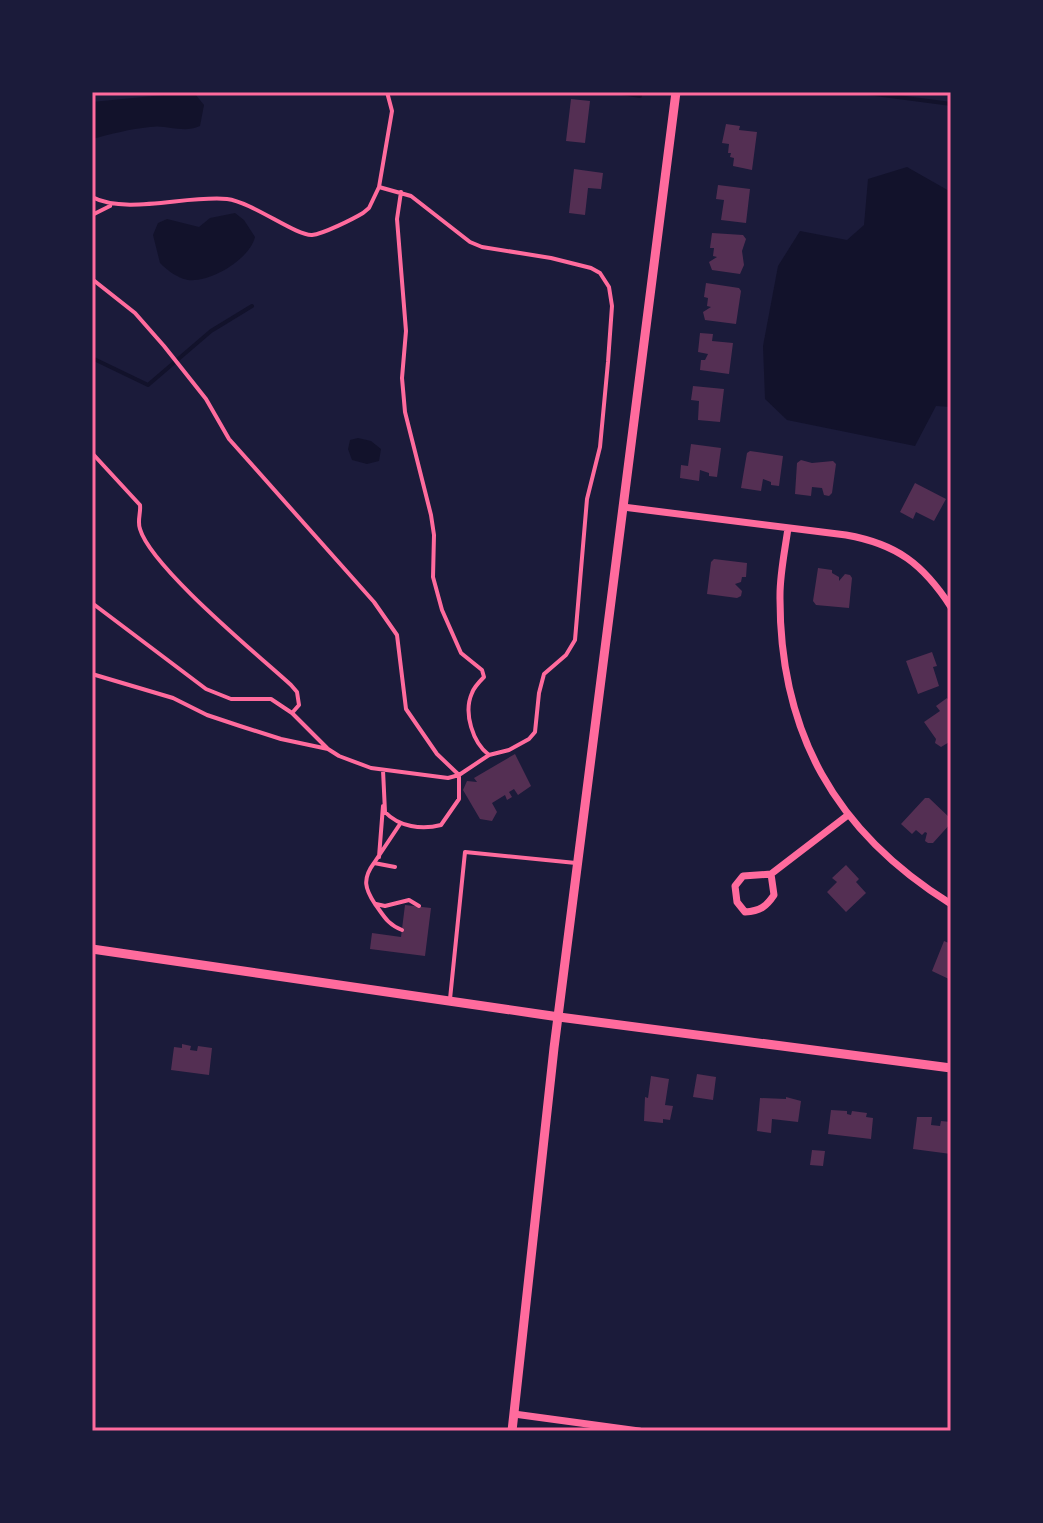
<svg xmlns="http://www.w3.org/2000/svg" width="1043" height="1523" viewBox="0 0 1043 1523" font-family="'Varela Round',sans-serif">
	<rect width="100%" height="100%" fill="#1b1b3a"/>
	<path fill="#12122b" d="M184,93L196,95L204,105L200,126C182,134 168,124 150,127C130,129 111,134 92,139V102Z
		M907,167L951,192V407L936,406L915,446L787,420L765,399L763,346L778,266L800,231L847,240L864,225L868,179Z
		M235,213L244,220L255,237C250,259 210,283 188,280C177,278 167,270 160,263L153,235L158,223L167,219L199,227L210,218Z
		M358,438L371,441L381,449L379,461L367,464L352,460L348,449L350,440Z"/>
	<g fill="none" stroke-linecap="round" stroke-linejoin="round">
		<path stroke="#12122b" stroke-width="4" d="M616,92L640,96
			M860,92L951,104
			M92,358L148,385L211,331L252,306"/>
	</g>
	<path fill="#542f53" d="M571,99L590,101L585,143L566,141Z
		M726,124L740,126L739,130L757,132L752,170L733,166L734,158L730,157L731,153H728L729,144L722,143Z
		M574,169L603,173L601,189L588,188L585,215L569,213Z
		M718,185L750,189L746,223L721,220L724,200L716,199Z
		M712,233L743,235L746,239L742,251L744,265L740,274L712,270L709,262L717,257L713,256L714,248H710Z
		M706,283L739,288L741,291L736,324L705,320L703,312L711,307L707,306L708,298L704,297Z
		M700,333L713,334L712,341L733,343L729,374L700,370L701,360H705L708,354L698,352Z
		M693,386L724,389L720,422L698,420L699,401L691,400Z
		M691,444L721,448L717,477L709,476V473L700,470L699,481L680,478L681,465L688,466Z
		M750,451L783,456L779,486L771,485V482L763,479L761,491L741,488L747,453Z
		M801,460L812,463L833,461L836,464L832,493L829,496L824,495L822,488L812,487L811,496L795,494L797,463Z
		M915,483L946,499L934,521L916,512L913,519L900,512Z
		M714,559L747,563L746,577H742L741,582L735,584L742,591L741,596L737,598L707,594L711,562Z
		M818,568L832,570V573L839,577V581L845,574L850,575L852,578L849,608L816,605L813,601Z
		M932,652L937,666L933,667L939,686L918,694L906,661Z
		M947,698L951,703V741L941,747L935,743L936,739L924,722L940,711L936,706Z
		M515,754L531,786L518,795L514,789L509,792L512,797L507,800L505,795L492,803L497,812L492,821L480,819L463,790L467,781L477,782L474,778Z
		M925,798H929L951,819V823L933,843H928L925,841L927,833L925,832L922,835L916,830L912,834L901,824Z
		M846,865L859,879L856,882L866,893L846,912L827,892L837,882L832,878Z
		M405,905L431,908L425,956L370,949L372,933L401,937Z
		M944,941L951,944V980L932,971Z
		M182,1044L191,1046L190,1050L197,1051L198,1046L212,1048L209,1075L171,1070L174,1047L182,1048Z
		M697,1074L716,1077L713,1100L693,1097Z
		M651,1076L669,1079L665,1105L673,1106L670,1120L663,1119V1123L644,1121L645,1097L648,1098Z
		M786,1097L801,1101L798,1122L772,1119L771,1133L757,1131L760,1098L786,1099Z
		M831,1110L847,1111V1114L851,1115L852,1111L867,1113L866,1117L873,1118L871,1139L828,1134Z
		M917,1117H932L931,1125L940,1126L941,1121L951,1122V1154L913,1149Z
		M812,1150L825,1151L823,1166L810,1165Z"/>
	<g fill="none" stroke-linecap="round" stroke-linejoin="round">
		<path stroke="#ff6b9d" stroke-width="4" d="M401,192L397,219L406,331L402,378L405,412L431,515L434,535L433,577L442,610L461,653L482,670L484,677C479,682 474,687 472,693C463,713 473,743 489,755
			M92,197C126,215 187,195 227,199C252,202 296,236 312,235C323,234 353,219 363,213L369,208L379,187
			M92,215L110,206
			M92,279L135,313L164,346L206,399L229,439L374,602L397,635L406,709L437,754L459,775V799L441,825C422,830 399,827 385,812L383,770
			M92,453L140,505C141,513 137,521 140,529C151,567 258,655 291,685L297,692L299,705L292,713L271,699H231L206,689L92,603
			M92,674L173,698L207,715L240,726L281,739L328,749L339,756L371,768L448,778L459,775L489,755L509,750L529,739L535,732L539,693L544,674L566,655L575,640L587,499L600,447L608,362L612,306L609,287L600,273L591,268L551,258L482,247L470,242L411,196L379,187L392,111L387,92
			M292,713L327,748
			M379,857L383,806
			M374,863C362,879 365,889 375,904C384,916 387,924 402,930
			M395,867L374,863L400,824
			M376,904L385,906L409,900L419,906
			M450,999L465,852L576,863"/>
		<path stroke="#ff6b9d" stroke-width="7" d="M623,507L846,535C897,544 923,564 951,607
			M788,528C785,550 780,573 780,595C779,732 835,832 951,904
			M771,874L774,895C766,907 760,911 745,912L737,902L735,886L743,876L771,874L848,815
			M514,1414L639,1431"/>
		<path stroke="#ff6b9d" stroke-width="9" d="M92,949L559,1017L951,1068
			M512,1431L554,1048L676,92"/>
	</g>
	<rect width="1043" height="1523" fill="none" stroke="#1b1b3a" stroke-width="188"/>
	<rect x="94" y="94" width="855" height="1335" fill="none" stroke="#ff6b9d" stroke-width="3"/>
</svg>
